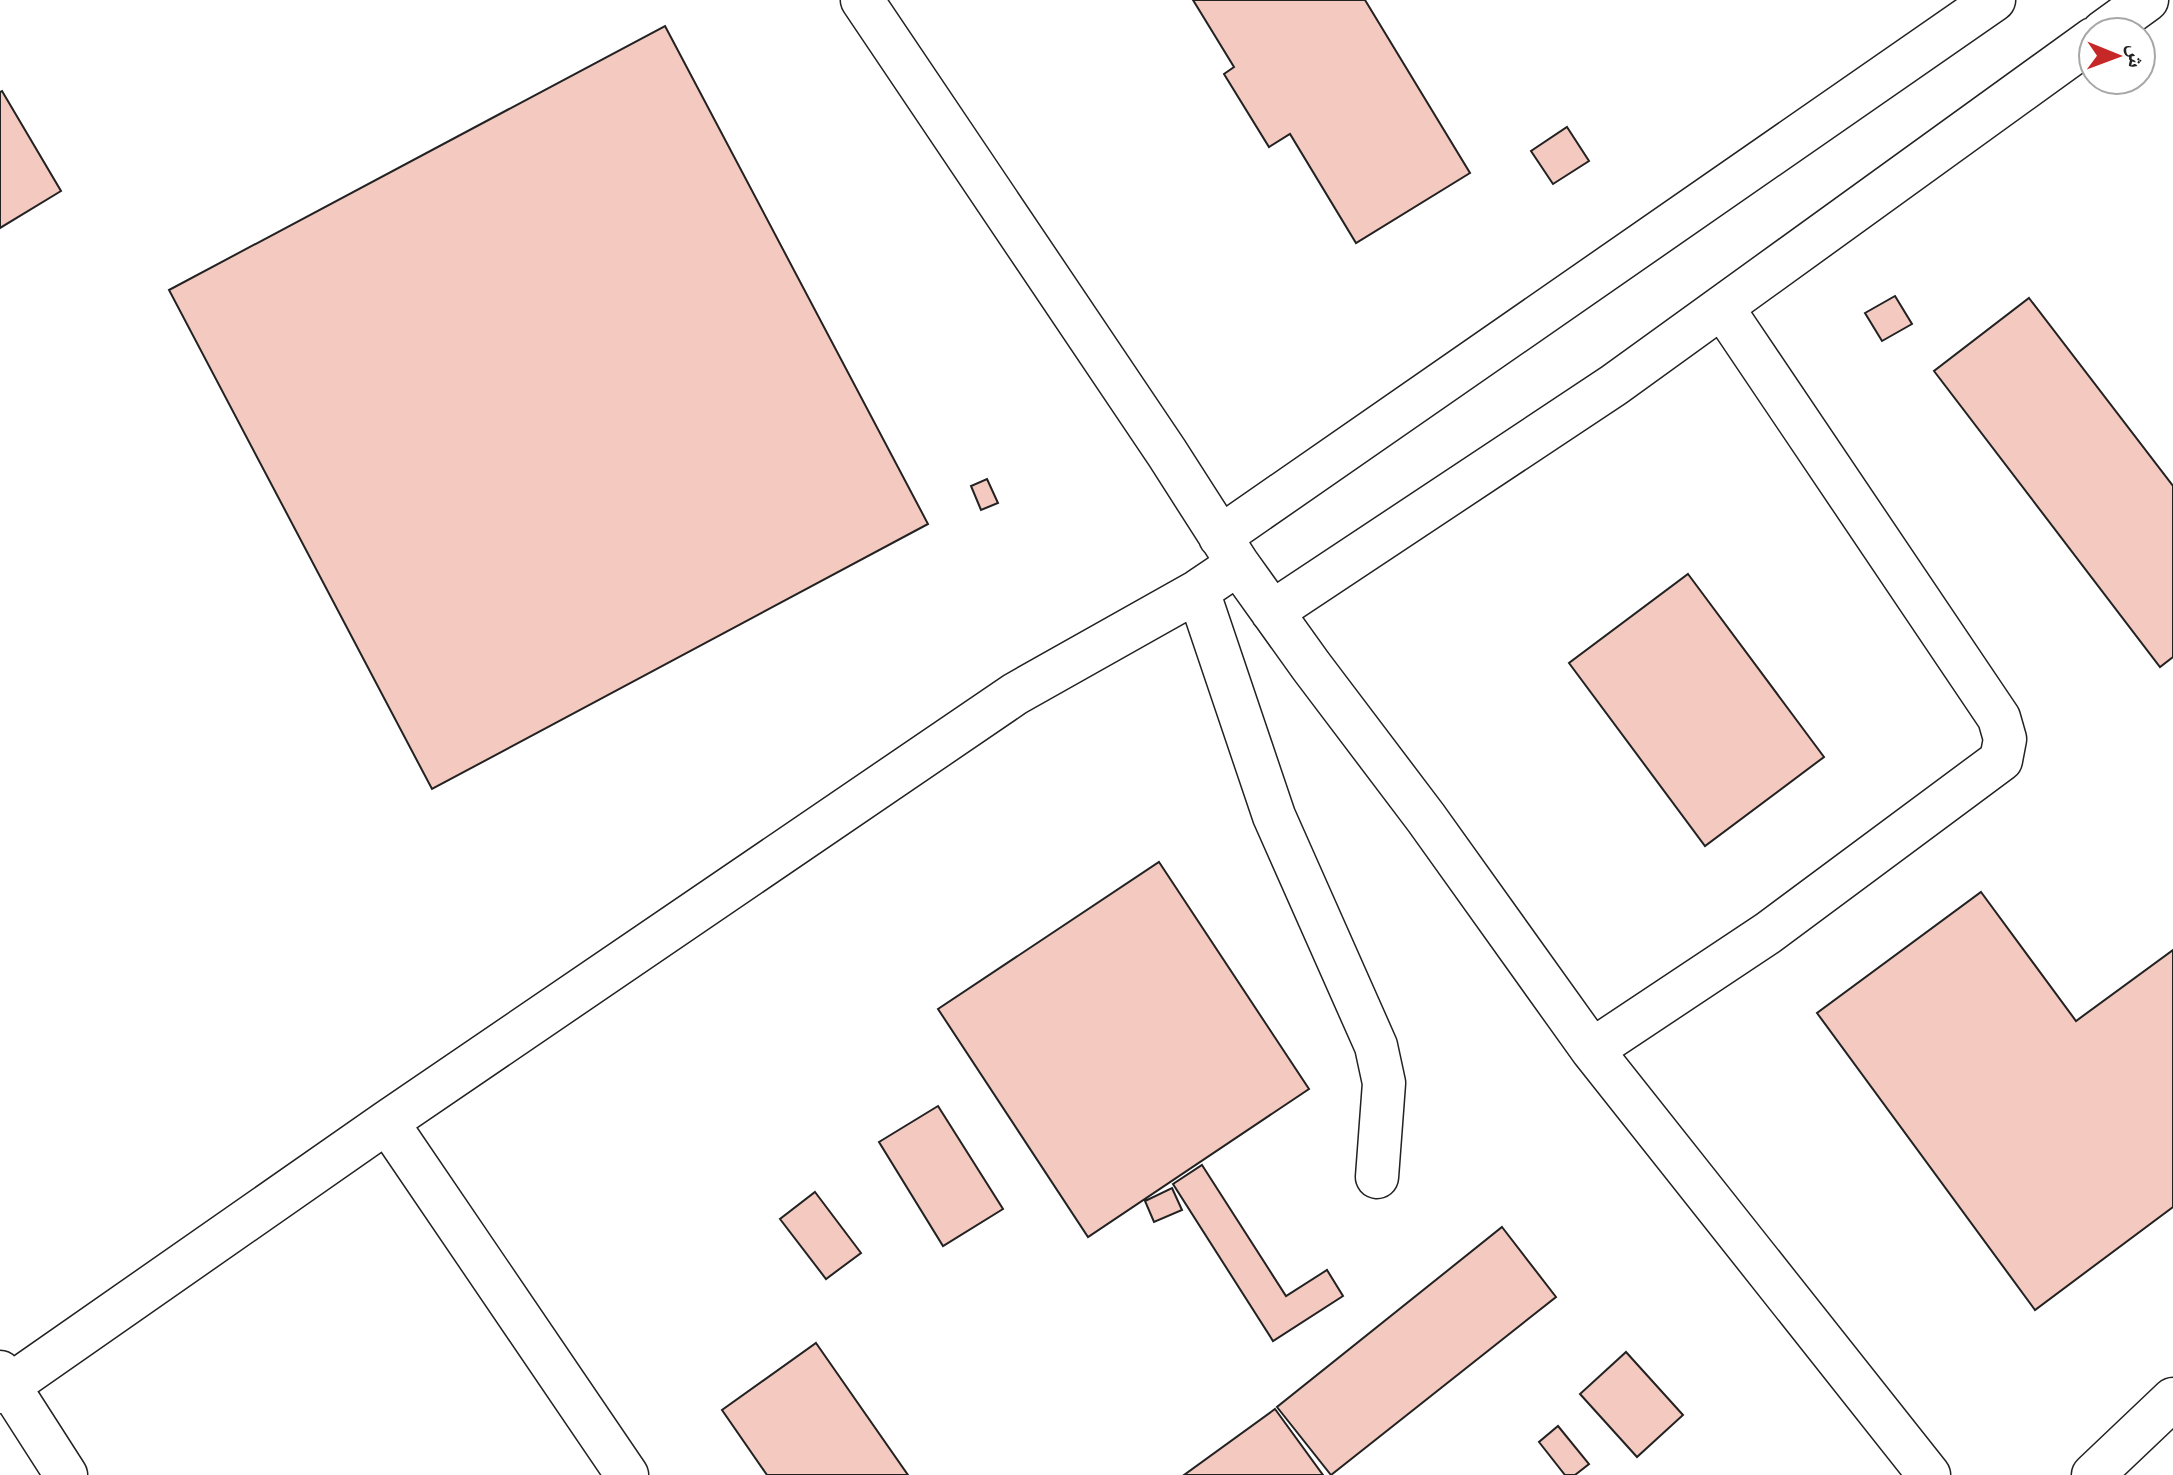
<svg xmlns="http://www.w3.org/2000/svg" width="2173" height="1475" viewBox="0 0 2173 1475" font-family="'Source Serif 4','Noto Naskh Arabic',serif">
	<rect width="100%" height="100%" fill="#fff"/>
	<path fill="#f3c9c0" stroke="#222" stroke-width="2" d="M1193,0H1365L1470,173L1356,243L1290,134L1269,147L1224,74L1234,67Z
		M665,26L928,524L432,789L169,290Z
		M2,91L61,191L0,228V92Z
		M1567,127L1589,161L1553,184L1531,151Z
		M1895,296L1912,324L1882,341L1865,313Z
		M2029,298L2173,486V657L2160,667L1934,371Z
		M987,479L998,503L981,510L971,486Z
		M1688,574L1824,757L1705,846L1569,663Z
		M1159,862L1309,1089L1088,1237L938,1009Z
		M1981,892L2076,1021L2173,950V1207L2035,1310L1817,1013Z
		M938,1106L1003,1209L943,1246L879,1142Z
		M1202,1165L1286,1296L1327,1270L1343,1296L1273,1341L1173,1184Z
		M1172,1188L1182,1210L1154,1222L1145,1201Z
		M815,1192L861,1253L826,1279L780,1219Z
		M1502,1227L1556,1297L1331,1475L1277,1407Z
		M816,1343L908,1475H767L722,1410Z
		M1626,1352L1683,1415L1637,1457L1580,1394Z
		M1275,1409L1323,1475H1184Z
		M1558,1426L1589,1464L1575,1475H1565L1539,1442Z"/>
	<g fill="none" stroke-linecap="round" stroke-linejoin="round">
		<defs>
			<path id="minor" d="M862,0L1167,453L1238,564L1311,666L1426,818L1592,1050L1929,1475
				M2103,32L2147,0
				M1220,537L1994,0
				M1198,591L1274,816L1376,1046L1384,1083L1377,1177
				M1272,612L1614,385L2093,39
				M1592,1050L1768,933L2001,760L2005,739L1999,718L1722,307
				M387,1122L627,1475
				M0,1372L66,1475
				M0,1392L387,1122L1015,694L1198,591L1238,564
				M2093,1475L2173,1399"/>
		</defs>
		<use href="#minor" stroke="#222" stroke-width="45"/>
		<use href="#minor" stroke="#fff" stroke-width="42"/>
	</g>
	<g transform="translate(2117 56) rotate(91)"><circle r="38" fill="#ffffff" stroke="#a7a7a7" stroke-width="2"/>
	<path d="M0-6L14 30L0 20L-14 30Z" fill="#c62828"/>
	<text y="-12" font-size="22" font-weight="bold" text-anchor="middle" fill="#222222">ش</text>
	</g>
</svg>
